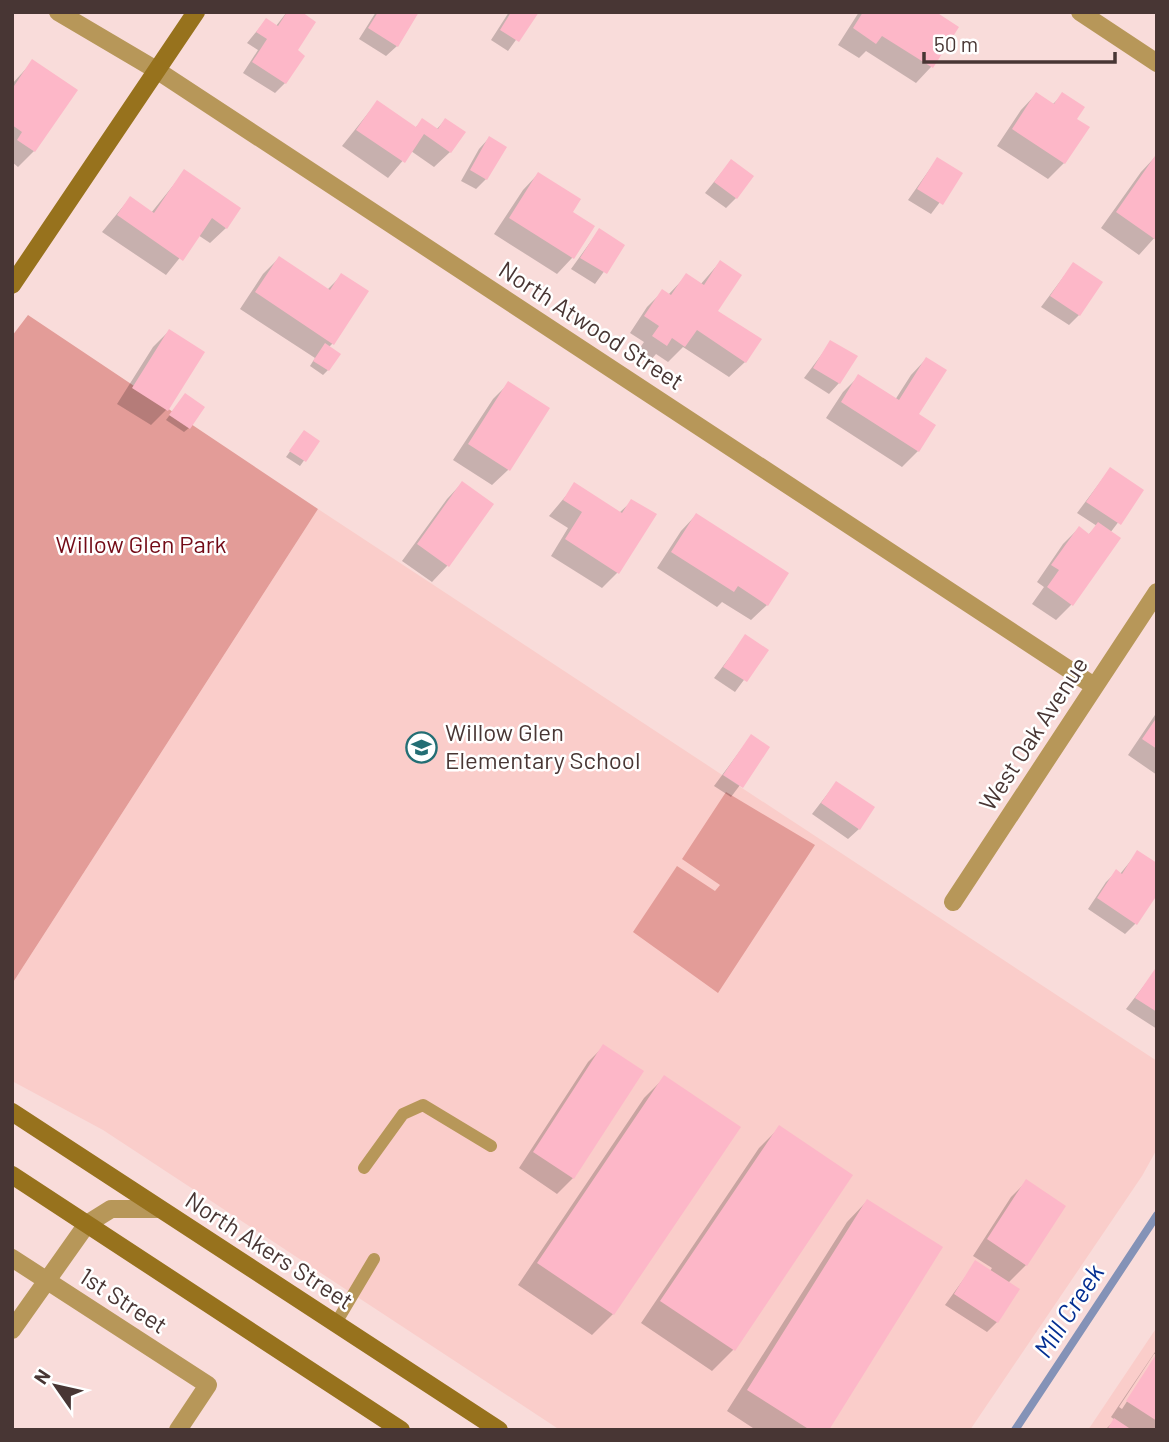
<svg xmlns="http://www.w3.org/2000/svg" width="1169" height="1442" viewBox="0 0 1169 1442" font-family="Barlow,sans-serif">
	<rect width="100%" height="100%" fill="#f9dcda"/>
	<path fill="#facdca" d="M318,509L1157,1061V1149L1142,1176L970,1430H560L103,1130L12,1081V984Z
		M1157,1327V1430H1088Z"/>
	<path fill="#e39c98" d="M28,315L318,509L12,984V336Z
		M726,792L815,845L718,993L633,932L677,866L715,891L720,885L682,859Z"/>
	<path fill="#0003" d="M287,12H299L295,51L285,83L275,93L243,73L258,50L247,43L266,20L276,26Z
		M376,12H417L397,46L386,56L359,39Z
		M509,12H536L508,51L491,40Z
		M859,12H932L956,28L931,67L916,83L866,51L859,58L838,45Z
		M33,61L34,151L18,167L12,162V84Z
		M1036,94L1052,105L1063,94L1075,120L1087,128L1064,163L1048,179L997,146L1021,110Z
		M377,102L415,128L423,120L436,130L445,120L450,152L434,167L411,151L388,178L342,146Z
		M489,138L486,179L476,189L461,181L479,149Z
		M1156,156V236L1139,255L1101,228L1141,172Z
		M937,159L961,174L931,214L908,200Z
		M731,161L736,198L726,208L705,193Z
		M184,172L226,228L210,243L198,235L166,275L102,232L130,198L151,213Z
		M538,174L571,212L593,226L572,258L557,274L494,234L523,190Z
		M599,230L623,245L595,284L571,269Z
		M279,258L327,290L342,275L333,343L328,348V370L323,375L310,366L315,358L240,309L263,274Z
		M720,262L716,312L745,362L729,377L683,347L668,362L656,354L650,361L637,352L644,342L630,333L647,307L663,291L668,295L686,276L700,285Z
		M1073,264L1079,315L1069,325L1041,307Z
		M169,331L166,410L151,425L117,404L153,347Z
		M831,342L839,383L829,394L804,378Z
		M926,359L917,415L918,451L902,467L826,418L843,392L858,377L895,400L911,375Z
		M509,383L508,470L492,485L453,460L493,399Z
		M181,400L189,428L184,432L166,420Z
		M304,432L318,441L300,466L286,457Z
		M1110,469L1142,491L1110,533L1071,605L1056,620L1032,604L1044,587L1037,582L1063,544L1079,528L1088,535L1097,526L1077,513Z
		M462,483L492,504L447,566L432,582L402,561L447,499Z
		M575,485L619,513L632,501L618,572L602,588L551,556L568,528L549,516Z
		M696,515L767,605L751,620L722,602L717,607L657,568L681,531Z
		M746,636L766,650L735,692L714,678Z
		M1157,712V775L1128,755Z
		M751,736L768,748L731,797L714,786Z
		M836,783L859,829L848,839L812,814Z
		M1137,853L1135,924L1125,934L1088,909L1106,882L1116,872L1120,874Z
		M1156,970H1157V1029L1126,1009Z
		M604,1046L573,1178L557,1194L519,1168L588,1062Z
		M665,1077L613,1314L592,1335L518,1285L644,1098Z
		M779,1128L851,1176L733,1350L712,1371L641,1323L759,1148Z
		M1026,1182V1265L1008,1283L997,1322L987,1332L945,1305L976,1262L990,1271L992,1268L973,1256L1011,1197Z
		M867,1201L827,1430H756L727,1411L847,1222Z
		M1157,1349V1354H1154L1119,1407L1122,1409L1157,1356V1430H1105L1115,1420L1111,1417Z"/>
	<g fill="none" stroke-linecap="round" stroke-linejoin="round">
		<path stroke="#8492b7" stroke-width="8" d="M1015,1430L1157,1215"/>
	</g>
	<path fill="#fdb7c8" d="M287,12H302L316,22L298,50L305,56L286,84L252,62L267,39L256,32L266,18L278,26Z
		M378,12H419L398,47L368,28Z
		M511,12H539L519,42L500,30Z
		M863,12H936L959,27L933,68L882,36L876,44L853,28Z
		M32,59L78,90L35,152L17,140L22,132L12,125V89Z
		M1036,92L1054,104L1062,92L1085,107L1077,119L1090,127L1065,164L1012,129Z
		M377,100L416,127L422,118L438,129L445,118L466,132L451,153L424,134L405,163L356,130Z
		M489,136L507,147L487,180L470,170Z
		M1157,153V239L1156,240L1116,212Z
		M937,157L963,173L943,205L917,189Z
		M731,159L754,176L737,199L714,182Z
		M184,169L241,208L227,229L212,218L183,261L117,215L130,196L154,213Z
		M538,172L581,199L573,212L595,226L574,259L509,218Z
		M599,228L625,245L607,274L580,258Z
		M279,256L330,290L341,273L369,291L334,345L255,292Z
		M720,260L742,275L718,311L762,339L746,363L697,330L685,347L672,338L667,346L652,336L659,326L644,316L662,289L671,295L686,273L704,285Z
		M1073,262L1103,282L1080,316L1050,296Z
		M169,329L205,352L168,411L132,388Z
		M830,340L858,356L840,384L813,368Z
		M325,343L341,354L329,371L313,361Z
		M926,357L947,370L919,414L936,425L919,452L841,402L858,374L899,400Z
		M508,381L550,408L510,471L468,444Z
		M185,393L205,407L190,429L169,415Z
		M304,430L320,441L306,462L289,451Z
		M1110,467L1144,490L1121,525L1086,502Z
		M462,481L494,504L449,567L417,544Z
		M574,482L622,513L631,499L657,514L619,574L565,539L582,512L563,500Z
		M696,513L789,573L768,606L738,586L734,592L671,552Z
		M1098,522L1121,538L1073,606L1047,587L1059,570L1051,565L1079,526L1089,534Z
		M745,634L769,650L747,682L723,667Z
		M1157,717V749L1142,739Z
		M751,734L770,747L743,788L723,775Z
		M836,781L875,807L860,830L821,803Z
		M1137,850L1157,863V895L1137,925L1097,898L1116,869L1122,874Z
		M1157,966V1012L1135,998Z
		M603,1044L644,1071L574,1179L533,1152Z
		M664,1075L741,1127L614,1315L537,1263Z
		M779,1125L853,1175L735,1351L660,1301Z
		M1026,1179L1066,1206L1027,1266L987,1239Z
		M867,1199L943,1247L829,1430H810L747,1390Z
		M975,1260L1020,1289L998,1323L954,1294Z
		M1157,1353V1421L1126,1401Z
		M1114,1418L1132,1430H1107Z"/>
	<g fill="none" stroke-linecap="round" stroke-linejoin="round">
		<path stroke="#b79759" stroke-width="12" d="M364,1168L403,1114L423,1105L491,1146
			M336,1323L374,1259"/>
		<path stroke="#b79759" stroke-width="18" d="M58,12L158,71L1094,686
			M1080,12L1157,63
			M953,902L1157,592
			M12,1258L208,1385L178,1430
			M12,1330L87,1224L111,1209H158"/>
		<path stroke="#97721d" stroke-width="18" d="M12,285L196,12
			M12,1112L499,1430
			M12,1175L401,1430"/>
	</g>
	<defs>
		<symbol id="school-ring" viewBox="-11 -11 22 22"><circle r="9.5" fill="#fff" stroke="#236e74" stroke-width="1.5"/><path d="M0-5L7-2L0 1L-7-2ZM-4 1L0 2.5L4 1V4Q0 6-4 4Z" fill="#236e74"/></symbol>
	</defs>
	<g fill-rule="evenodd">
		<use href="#school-ring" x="404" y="730" width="35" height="35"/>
	</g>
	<g text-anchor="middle" stroke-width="5" stroke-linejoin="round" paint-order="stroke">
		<g font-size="24" fill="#483634" stroke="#fff">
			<text transform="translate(591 326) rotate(33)" y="8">North Atwood Street</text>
			<text transform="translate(1034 734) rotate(-57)" y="8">West Oak Avenue</text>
			<text transform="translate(269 1251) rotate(33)" y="8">North Akers Street</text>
			<text transform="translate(123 1301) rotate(33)" y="8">1st Street</text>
		</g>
		<g font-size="24" fill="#730b17" stroke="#fff">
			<text x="141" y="553">Willow Glen Park</text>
		</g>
		<g font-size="24" fill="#483634" stroke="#fff" text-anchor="start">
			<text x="445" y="741">Willow Glen<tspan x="445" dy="28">Elementary School</tspan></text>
		</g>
		<g font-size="26" font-style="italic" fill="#042f92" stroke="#fff">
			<text transform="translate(1069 1311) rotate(-57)" y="9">Mill Creek</text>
		</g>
	</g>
	<rect width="1169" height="1442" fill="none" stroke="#483634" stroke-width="28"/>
	<g transform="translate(56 1386) rotate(304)" stroke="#ffffff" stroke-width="5" paint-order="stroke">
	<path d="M0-5L12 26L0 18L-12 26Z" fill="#483634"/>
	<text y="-10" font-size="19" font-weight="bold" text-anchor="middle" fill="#483634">N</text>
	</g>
	<path d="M924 52v10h191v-10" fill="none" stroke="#483634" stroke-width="3.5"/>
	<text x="934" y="52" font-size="21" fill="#483634" stroke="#ffffff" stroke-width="5" paint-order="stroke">50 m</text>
</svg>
